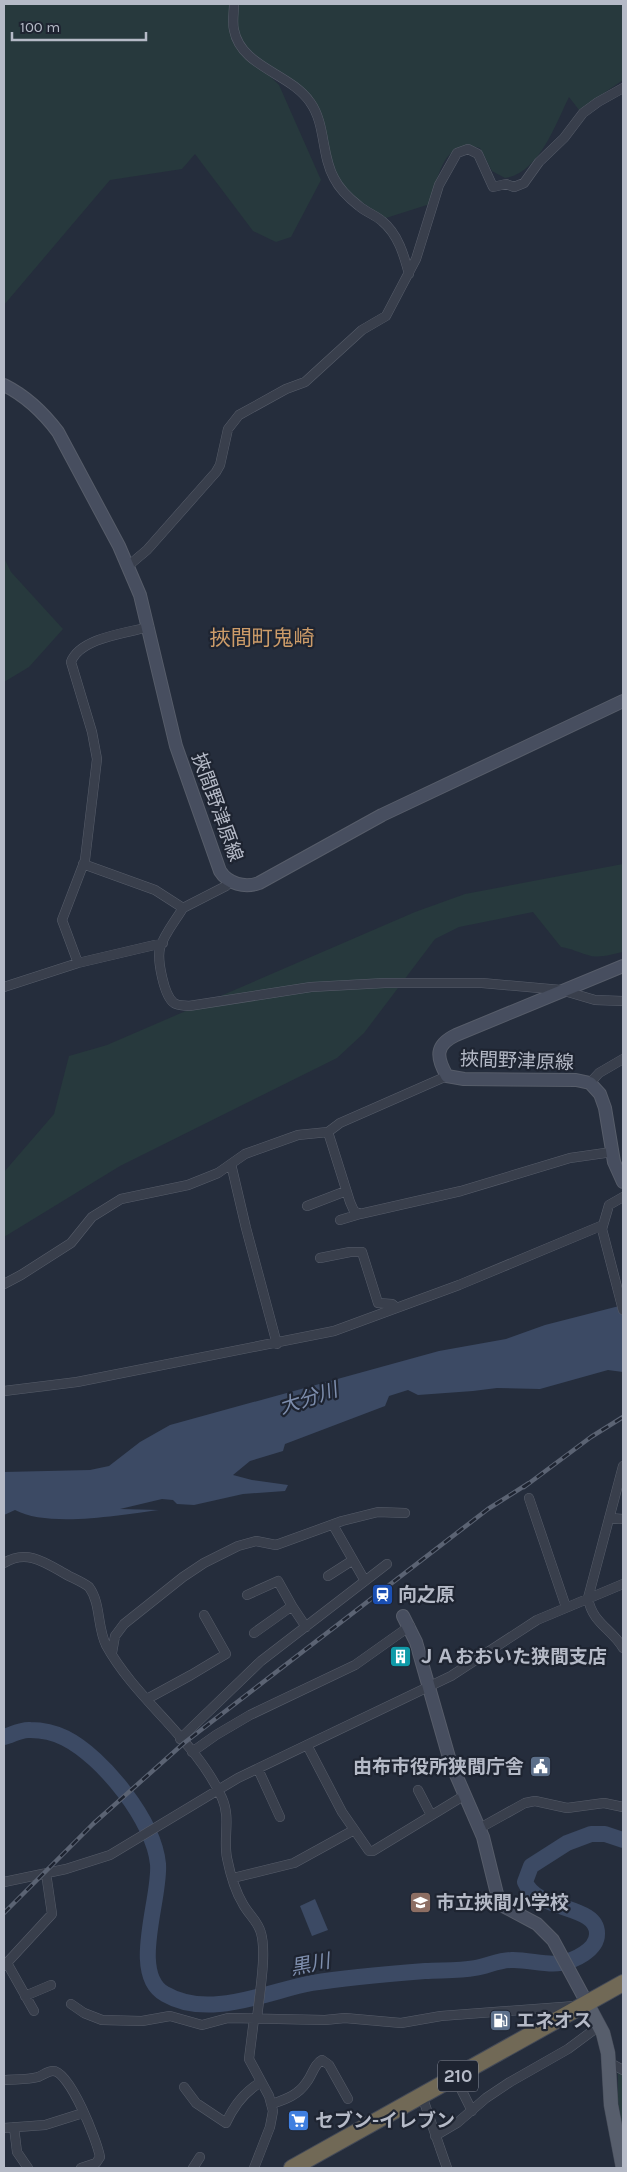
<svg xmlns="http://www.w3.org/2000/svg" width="627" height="2172" viewBox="0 0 627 2172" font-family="Karla,'Noto Sans JP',sans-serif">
	<rect width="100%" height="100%" fill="#252d3c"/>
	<path fill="#27393d" d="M4,4H623V80L579,110L569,97C555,125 539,173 505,178L492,171L480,148C442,139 439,176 430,204L386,218L343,190L314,110L294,85L241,48L279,85L321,180L291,237L276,242L253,231L195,154L182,169L110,180L4,305Z
		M4,558L11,572L63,629L29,667L4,682Z
		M623,864V952C613,954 598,959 588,955C577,952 573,949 561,947L533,912L459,927L435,939L364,1033L337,1058L120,1166L4,1237V1172L54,1114L69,1056L107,1045L415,912L465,894Z
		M618,2072L623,2074V2132L618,2100Z"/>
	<path fill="#3c4a64" d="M623,1305V1372L608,1370L540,1389L497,1388L473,1391L418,1395L408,1390L389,1396L385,1406L285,1444L283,1451L250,1461L233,1475L252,1480L288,1485L285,1491L243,1494L194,1505L177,1504L173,1500L162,1499L120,1509L159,1510C121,1515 48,1528 15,1510L4,1515V1472L90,1470L109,1466L140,1442L170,1425L439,1351L506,1339L545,1325Z
		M315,1899L328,1930L312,1936L300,1906Z"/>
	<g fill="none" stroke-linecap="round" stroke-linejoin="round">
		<path stroke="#3c4a64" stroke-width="16" d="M4,1737C12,1735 21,1729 30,1730C41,1730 55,1733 65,1738C103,1757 154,1821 158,1864C161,1898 129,1974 165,1994C209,2020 268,1991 312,1983C349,1977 387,1974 425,1971C441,1970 459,1971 475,1968C487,1966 499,1960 511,1960C526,1959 548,1966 560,1963C574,1961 597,1950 597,1934C598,1904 537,1912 525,1882L531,1866L567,1843L591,1834H605L623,1840"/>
		<defs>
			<path id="street" d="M234,4C234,12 232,22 234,30C241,67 290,73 310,102C326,124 321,155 334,178C339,188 350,199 359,206C366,212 375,215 382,221C398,234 404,255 409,274
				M128,566L147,550L216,472L220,465L228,429L239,415L286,389L305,382L362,330L386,316L416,259L439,185L457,153L468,149L478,154L493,187L506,184L514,187L524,183L539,162L564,138L583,113L598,102L623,88
				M83,864L155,890L183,908L226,886L229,880
				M183,908C176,920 164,934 160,948C157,960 164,996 174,1003C178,1006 184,1005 189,1006L311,987L385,983H482L561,990L595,1000L623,1001
				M78,963L62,920L85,860L97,759L92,732L71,662C80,638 126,633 149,627
				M4,987L78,963L163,943
				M590,1083L599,1073L623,1059
				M328,1132L350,1202L354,1211L360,1214L461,1191L570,1158L612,1152
				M231,1164L246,1228L277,1344
				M623,1197L609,1205L602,1229L623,1310
				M307,1206L346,1191
				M340,1220L360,1214
				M320,1258L350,1252H362L378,1303L392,1304L397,1308
				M4,1284L21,1275L71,1243L92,1217L121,1199L188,1185L218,1173L245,1154L298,1135L328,1132L340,1123L447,1076
				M4,1391L77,1382L334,1331L459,1285L603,1225
				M623,1466L588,1598C592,1623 612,1629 623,1648
				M529,1498L566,1607
				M609,1518L623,1519
				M333,1525L365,1581
				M4,1563C28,1548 47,1564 69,1576C75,1579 84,1583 89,1587C101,1603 97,1627 106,1645C136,1700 197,1741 222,1798C231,1818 223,1837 227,1858C230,1873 235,1891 243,1904C248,1914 258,1921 261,1933C267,1954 259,1996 257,2019
				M328,1576L353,1560
				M247,1595L278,1581L292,1606
				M254,1633L292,1606L306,1627
				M112,1653L115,1636L124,1624L183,1577L204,1563L238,1546L256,1541L276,1545L342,1521L378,1512L405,1513
				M147,1699L191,1675L226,1654L204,1615
				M180,1739L261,1661L387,1564
				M307,1745L342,1812L369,1851H373L465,1795
				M192,1752L216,1735L250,1715L355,1665L410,1626
				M258,1769L280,1817
				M418,1790L431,1815
				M480,1828L525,1803L535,1801L567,1808L604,1803L623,1807
				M233,1878L294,1863L354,1830
				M4,1882L66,1869L110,1855L238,1778L451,1676L537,1620L623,1584
				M7,1963L34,2011
				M4,1966L52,1914L46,1873
				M25,1996L51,1985
				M71,2004L84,2013L102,2020L142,2021L170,2016L202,2025L228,2018L325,2020L345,2018L401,2023L441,2016L575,2006
				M254,2019L249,2059L269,2096L273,2111L270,2127L254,2168
				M610,2063L623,2070
				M455,2077L472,2111
				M4,2080C15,2079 27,2080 38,2077C43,2075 48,2071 53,2071C70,2071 97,2141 100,2157L96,2163L81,2168
				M184,2087L196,2103L226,2123C234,2105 244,2092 261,2082
				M422,2096L447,2168
				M272,2104C286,2099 298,2095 306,2083C312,2076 314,2064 322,2060L329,2065L348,2099
				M14,2127L17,2152L28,2168
				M4,2128L45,2125L83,2113
				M435,2136L457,2123L486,2098L510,2082L568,2049L599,2026
				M193,2168L200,2157"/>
			<path id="secondary" d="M4,385C26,396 43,412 58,432L119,546L140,595L176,746L220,871C228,884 245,888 259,883L382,815L623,701
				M623,966L456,1035C435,1045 436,1057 447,1076L464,1079L576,1080L590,1083L600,1094L605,1108L614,1162L623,1182
				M403,1616L416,1642L450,1761L483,1837L497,1894L505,1907L537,1924L553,1940L587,2003"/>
			<path id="primary" d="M587,2003L603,2033L608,2053L611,2105L623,2168"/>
			<path id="highway" d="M292,2168L623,1983"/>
		</defs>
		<use href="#street" stroke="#575d6a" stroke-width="10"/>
		<use href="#secondary" stroke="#575d6a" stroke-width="14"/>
		<use href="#primary" stroke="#424855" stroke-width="15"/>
		<use href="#highway" stroke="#444a57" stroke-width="18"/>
		<use href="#street" stroke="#393f4c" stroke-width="9"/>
		<use href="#secondary" stroke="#474e5f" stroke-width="12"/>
		<use href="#primary" stroke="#575e6c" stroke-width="14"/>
		<use href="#highway" stroke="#716956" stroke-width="16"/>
		<defs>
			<path id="rail" d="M524,1487L591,1437L623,1417
				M4,1913L93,1824L184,1743L488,1509L529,1483"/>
		</defs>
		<use href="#rail" stroke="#5b6373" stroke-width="4.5"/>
		<use href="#rail" stroke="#1e2431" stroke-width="2.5" stroke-dasharray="8" stroke-linecap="butt"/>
	</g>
	<defs>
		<symbol id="station-square" viewBox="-11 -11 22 22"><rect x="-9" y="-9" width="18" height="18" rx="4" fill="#1a4fb4" stroke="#1e2431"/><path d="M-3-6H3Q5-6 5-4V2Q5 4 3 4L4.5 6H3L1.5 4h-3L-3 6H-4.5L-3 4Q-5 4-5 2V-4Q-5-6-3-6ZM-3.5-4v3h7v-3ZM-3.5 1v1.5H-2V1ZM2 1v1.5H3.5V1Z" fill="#fff"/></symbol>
		<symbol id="building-square" viewBox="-11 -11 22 22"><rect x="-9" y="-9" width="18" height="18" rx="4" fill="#0f9aa8" stroke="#1e2431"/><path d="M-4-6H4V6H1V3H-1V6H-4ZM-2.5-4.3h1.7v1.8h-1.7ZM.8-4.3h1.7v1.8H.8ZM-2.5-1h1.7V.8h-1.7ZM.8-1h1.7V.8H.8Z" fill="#fff"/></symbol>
		<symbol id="civic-square" viewBox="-11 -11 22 22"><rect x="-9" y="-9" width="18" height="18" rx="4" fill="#5c6f8a" stroke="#1e2431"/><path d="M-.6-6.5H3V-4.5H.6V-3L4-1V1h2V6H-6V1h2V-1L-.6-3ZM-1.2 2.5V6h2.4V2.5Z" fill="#fff"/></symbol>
		<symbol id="school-square" viewBox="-11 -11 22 22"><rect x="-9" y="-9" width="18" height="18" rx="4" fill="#8d6e63" stroke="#1e2431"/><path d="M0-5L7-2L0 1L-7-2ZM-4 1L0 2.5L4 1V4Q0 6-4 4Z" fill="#fff"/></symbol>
		<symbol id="fuel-square" viewBox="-11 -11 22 22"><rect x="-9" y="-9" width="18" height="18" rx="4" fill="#5c6f8a" stroke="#1e2431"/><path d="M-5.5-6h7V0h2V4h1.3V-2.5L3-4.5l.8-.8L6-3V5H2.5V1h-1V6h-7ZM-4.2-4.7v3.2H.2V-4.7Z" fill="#fff"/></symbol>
		<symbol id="supermarket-square" viewBox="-11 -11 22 22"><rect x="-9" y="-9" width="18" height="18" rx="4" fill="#3f7fe0" stroke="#1e2431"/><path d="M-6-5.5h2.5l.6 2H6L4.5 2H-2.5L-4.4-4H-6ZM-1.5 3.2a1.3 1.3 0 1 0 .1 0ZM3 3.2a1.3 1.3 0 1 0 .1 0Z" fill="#fff"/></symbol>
	</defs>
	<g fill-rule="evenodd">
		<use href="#station-square" x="370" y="1582" width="25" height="25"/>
		<use href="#building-square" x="388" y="1644" width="25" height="25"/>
		<use href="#civic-square" x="528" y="1754" width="25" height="25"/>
		<use href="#school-square" x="408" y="1890" width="25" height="25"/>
		<use href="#fuel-square" x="488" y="2008" width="25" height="25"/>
		<use href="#supermarket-square" x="286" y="2108" width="25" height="25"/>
	</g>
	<g text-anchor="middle" stroke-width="4.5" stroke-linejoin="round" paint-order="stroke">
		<rect fill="#1e2431" stroke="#888d9a" stroke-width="1" x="438" y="2060.5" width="40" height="31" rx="4"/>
		<g font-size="18" font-weight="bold" fill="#b5bac7">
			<text x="458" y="2082">210</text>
		</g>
		<g font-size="19" fill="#b5bac7" stroke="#1e2431">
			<text transform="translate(218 807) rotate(70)" y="7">挾間野津原線</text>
			<text transform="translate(517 1060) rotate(2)" y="7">挾間野津原線</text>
		</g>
		<g font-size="19" font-weight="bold" fill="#b5bac7" stroke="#1e2431" text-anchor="start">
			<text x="398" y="1601">向之原</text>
			<text x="417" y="1663">ＪＡおおいた狭間支店</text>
			<text x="524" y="1773" text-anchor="end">由布市役所狭間庁舎</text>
			<text x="436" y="1909">市立挾間小学校</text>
			<text x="516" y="2027">エネオス</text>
			<text x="315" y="2127">セブン-イレブン</text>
		</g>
		<g font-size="20" font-style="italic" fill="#7e8ead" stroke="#1e2431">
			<text transform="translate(308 1398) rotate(-18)" y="7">大分川</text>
			<text transform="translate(310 1964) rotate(-11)" y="7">黒川</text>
		</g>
		<g font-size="21" fill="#cd9c69" stroke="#1e2431">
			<text x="262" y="645">挾間町鬼崎</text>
		</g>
	</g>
	<rect width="627" height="2172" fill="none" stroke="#b5bac7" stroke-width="10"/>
	<path d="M12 32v8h134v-8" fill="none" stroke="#b5bac7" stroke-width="2.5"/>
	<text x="20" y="32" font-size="15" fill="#b5bac7" stroke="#1e2431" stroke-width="4" paint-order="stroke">100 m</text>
</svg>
